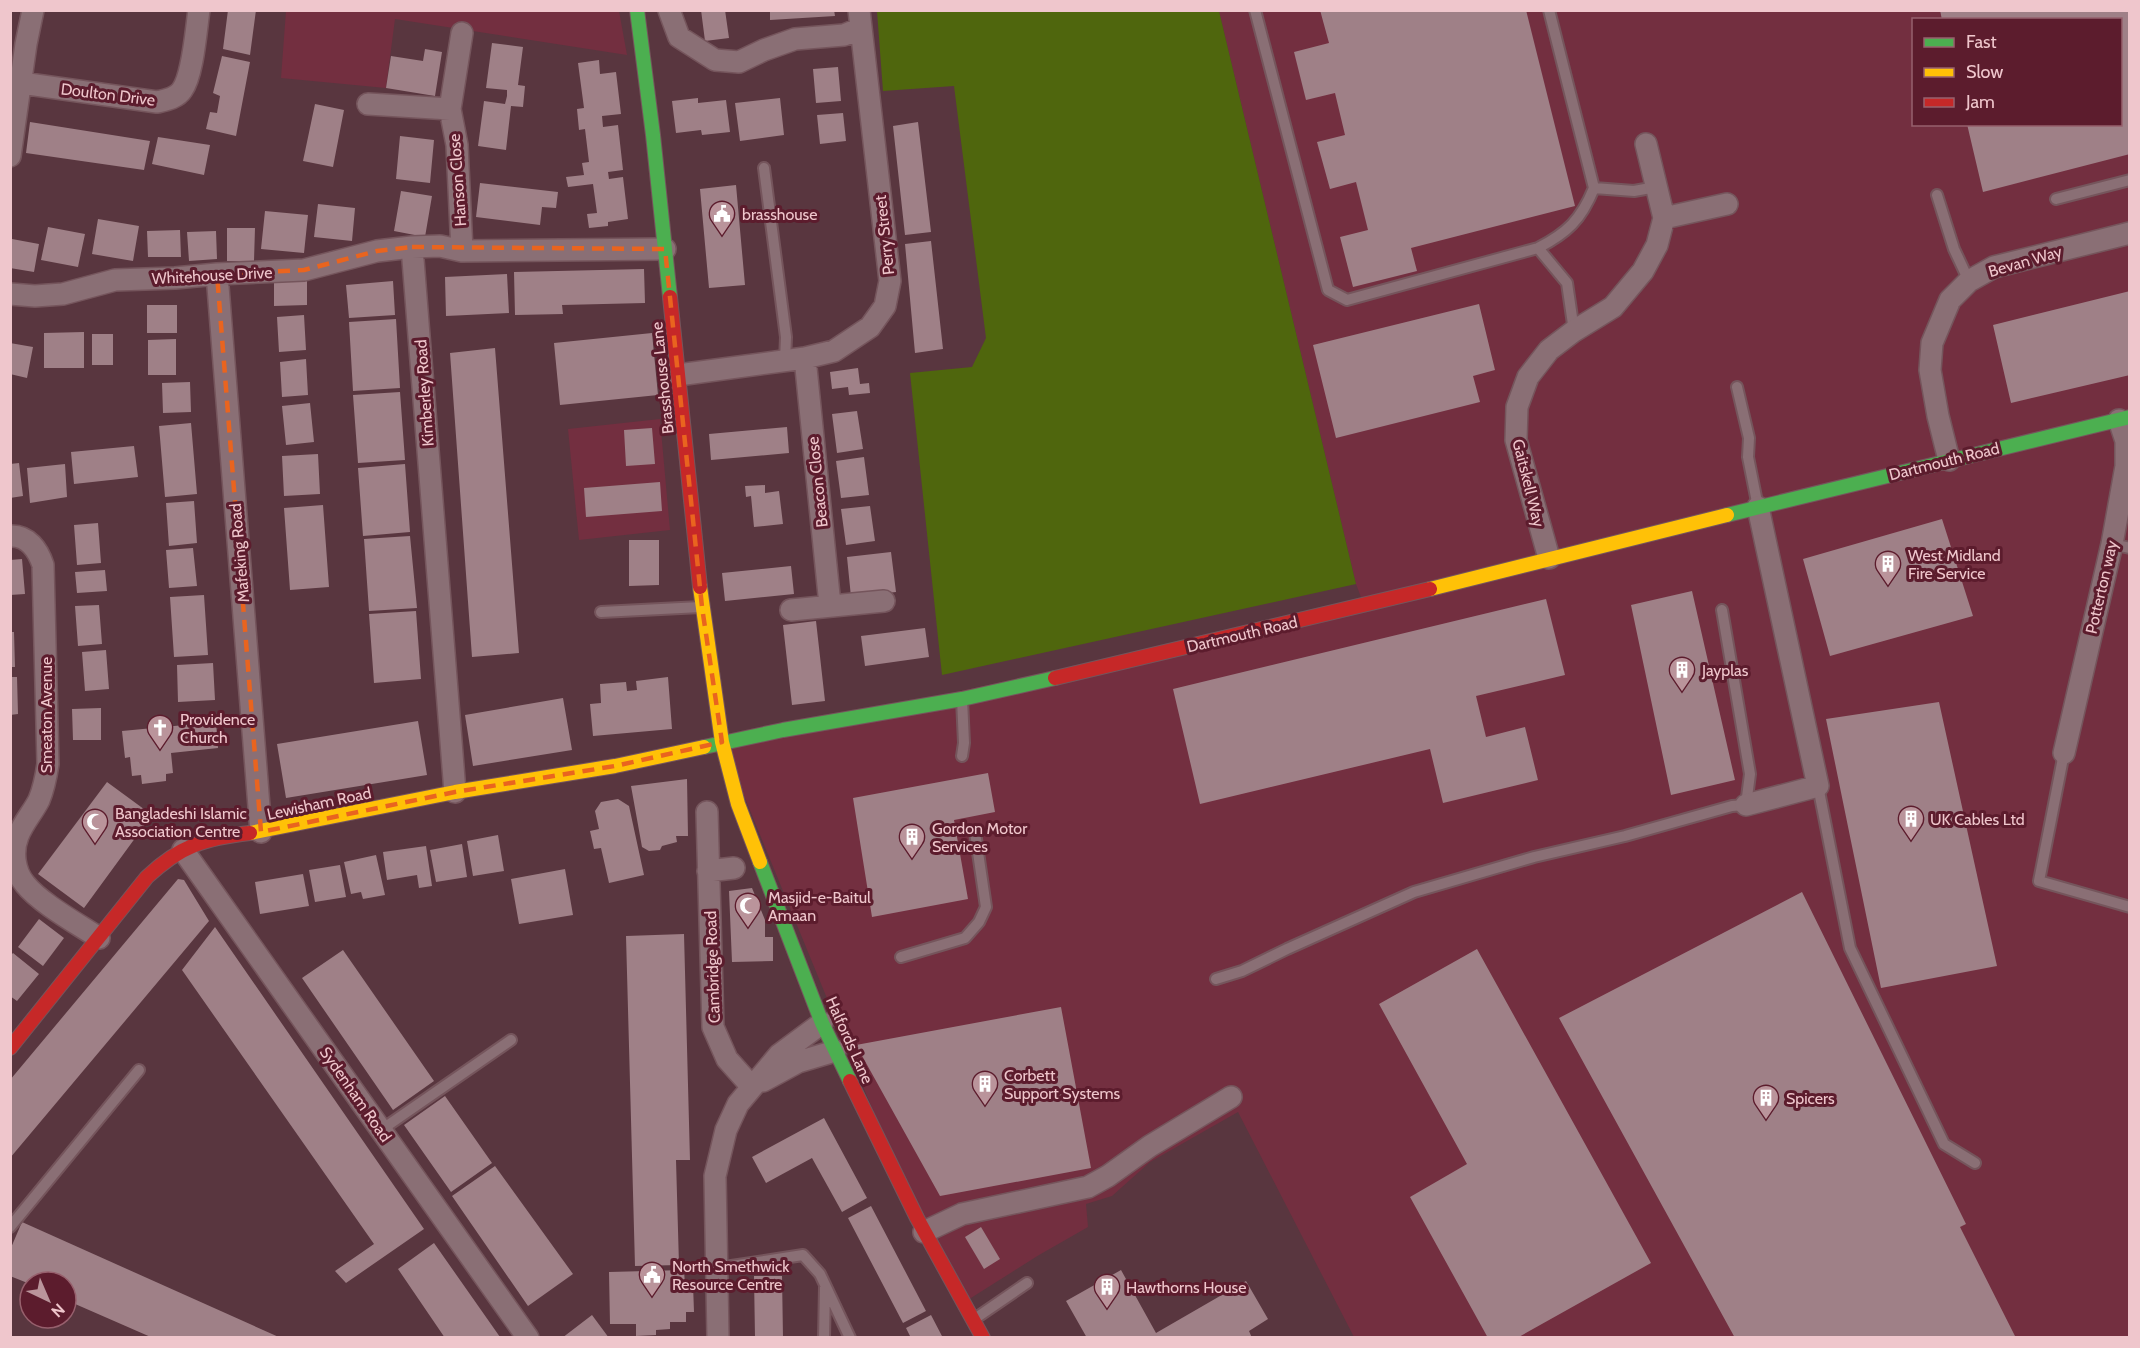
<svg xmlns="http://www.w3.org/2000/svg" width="2140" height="1348" viewBox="0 0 2140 1348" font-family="Cabin,sans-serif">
	<rect width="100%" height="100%" fill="#59363f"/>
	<path fill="#732f40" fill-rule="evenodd" d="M286,11H619L627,55L395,19L386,88L281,78Z
		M1219,11H2129V1337H1354L1238,1112L1150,1162L1112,1196L1086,1204L1088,1227L1039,1255L963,1303L917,1218L722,742L1364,605L1356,584ZM1914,20H2120V124H1914Z
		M660,419L670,530L579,540L568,429Z"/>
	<path fill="#4f660d" d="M877,11H1219L1356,584L942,675L910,373L972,367L986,338L954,86L883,91Z"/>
	<path fill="#9f8087" d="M228,10H256L250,55L223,49Z
		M701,10H725L729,38L705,41Z
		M770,10H834L835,16L770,20Z
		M1320,10H1526L1575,206L1411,248L1417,271L1353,287L1340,237L1368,230L1356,182L1330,189L1317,142L1345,135L1335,93L1306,100L1294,52L1329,43Z
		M1940,10H2130V154L1983,192L1967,124H2120V20H1942Z
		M492,43L523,47L518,85L525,86L523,107L511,106L506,150L478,146L484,101L505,104L507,96V90L486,88Z
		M425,49L442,52L435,96L386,88L391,56L423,61Z
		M222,56L250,62L236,136L206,129L210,112L217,113L220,96L213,93Z
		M599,60L600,74L616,72L621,114L602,116L603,127L618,125L623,170L608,172L609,179L623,177L628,219L608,222V226L589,228L587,214L597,213L593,184L568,187L566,177L584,175L582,163L589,162L585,129L579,130L577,109L584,108L578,63Z
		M838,67L841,101L816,103L813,69Z
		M698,98V103L726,100L730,132L702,135L701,130L676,133L672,101Z
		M780,98L784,135L740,141L735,103Z
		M315,104L344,110L333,167L303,161Z
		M843,113L846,141L820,144L817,115Z
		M30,122L150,141L144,170L26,153Z
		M918,122L931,232L905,235L893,126Z
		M400,136L434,140L430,183L396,179Z
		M158,137L210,145L204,175L152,164Z
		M480,183L558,192L556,208L542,207L540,225L476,217Z
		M736,185L745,285L709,288L700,189Z
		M401,191L432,196L425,237L394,231Z
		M318,204L355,208L352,241L314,237Z
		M265,211L308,215L304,253L261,249Z
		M98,219L139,226L133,261L92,254Z
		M48,227L85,234L78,267L41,260Z
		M227,228H255L254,261H227Z
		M180,230L181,257H148L147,231Z
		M216,231L217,259L189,261L187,232Z
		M12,239L39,244L34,272L10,268Z
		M931,241L943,349L915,353L905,244Z
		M644,269L645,303L562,305L563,314L515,315L514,272Z
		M507,274L509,313L446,316L445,277Z
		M274,281H307V305L274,306Z
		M393,281L395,315L349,318L346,285Z
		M2130,291V375L2011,403L1993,325Z
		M1479,304L1495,370L1473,376L1480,402L1336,438L1313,345Z
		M147,305H177V333H147Z
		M304,315L306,350L279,352L277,317Z
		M396,319L400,388L353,391L349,322Z
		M84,332V368H44V333Z
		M652,333L658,395L560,405L554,343Z
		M92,334H113V365H92Z
		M176,339V375H148V340Z
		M10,343L33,347L27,378L10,374Z
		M495,348L519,653L472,657L450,353Z
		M306,359L308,395L282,397L280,362Z
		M858,368L860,384L869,383L870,393L849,395L848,387L832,389L830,372Z
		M190,382L191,412L163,413L162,383Z
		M400,392L405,460L358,463L353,395Z
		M310,403L314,442L286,445L282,406Z
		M857,411L863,449L837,453L832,414Z
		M191,423L197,494L165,497L159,426Z
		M787,427L789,453L711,460L709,434Z
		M652,428L655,464L626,466L624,430Z
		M134,446L138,477L74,484L71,452Z
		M318,454L320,494L284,496L282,456Z
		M864,457L869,495L841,498L836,461Z
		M19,463L23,496L10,498V464Z
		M65,464L67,497L30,503L27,468Z
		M405,464L410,532L363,536L358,468Z
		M660,482L662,511L586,517L584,488Z
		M765,485V493L779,491L783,524L754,527L751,496L746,497L745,486Z
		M194,501L197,543L169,546L166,503Z
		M323,505L329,587L290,590L284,508Z
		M870,506L875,541L846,545L841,509Z
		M1942,519L1973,616L1830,656L1803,559Z
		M98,523L101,563L77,565L74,525Z
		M410,536L417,608L369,611L364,539Z
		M629,540H659V585L629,586Z
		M193,548L197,586L169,588L166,550Z
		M891,552L896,592L851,597L847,557Z
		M22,559L25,594L10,595V560Z
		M791,566L794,594L725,601L722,573Z
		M105,570L107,591L77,593L75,572Z
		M1692,591L1735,780L1671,795L1631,605Z
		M204,595L208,655L174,657L170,597Z
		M1546,599L1565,675L1476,696L1486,737L1525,727L1538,780L1443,803L1430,749L1200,804L1173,689Z
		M99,605L102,644L78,646L75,606Z
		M416,611L421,679L374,683L369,614Z
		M816,621L825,701L792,705L783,625Z
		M925,628L929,657L865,666L861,636Z
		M10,632H14L15,667H10Z
		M106,650L109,689L85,691L82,652Z
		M213,663L215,700L178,702L177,665Z
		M10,677H17L18,714L10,715Z
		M668,677L672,729L593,736L590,704L601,703L600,684L626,682L627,691L637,690L636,681Z
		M563,698L572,750L473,766L465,715Z
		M1939,702L1997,966L1881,988L1826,719Z
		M101,708V740H73L72,709Z
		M418,721L427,775L286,798L277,744Z
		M216,722L218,748L171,753L173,773L166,774V781L142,784L141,775L132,776L130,757L125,758L122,731Z
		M988,773L995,812L954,820L968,899L872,917L853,798Z
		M687,779L688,836H676L677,842L662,846L660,850L649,851L642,847L631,786Z
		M107,782L152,815L84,908L38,874Z
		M618,799L629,806L644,875L609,883L601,848L594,849L590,831L599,829L595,811L601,802Z
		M498,835L504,871L473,876L467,841Z
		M462,844L467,877L436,882L430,850Z
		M426,846L432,886L419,888L417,875L387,880L383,852Z
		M376,855L385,895L363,899L361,892L351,894L344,862Z
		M340,865L346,897L315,902L309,870Z
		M565,869L573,915L519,924L511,879Z
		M303,874L309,906L260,914L255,882Z
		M178,879L184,880L209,921L10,1158V1080Z
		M752,888L765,920V937H773V961L732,962L729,891Z
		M1802,892L1966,1224L1960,1227L2016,1338H1735L1559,1018Z
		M39,919L64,938L43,966L18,947Z
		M215,927L424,1229L346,1283L335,1271L374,1244L182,970Z
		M684,934L690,1160H676L679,1265L635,1266L626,936Z
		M1477,949L1651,1263L1517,1338H1488L1410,1197L1467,1164L1379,1004Z
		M343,950L434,1081L393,1110L302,978Z
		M13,953L39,974L17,1001L10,996V956Z
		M1061,1007L1091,1168L940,1196L856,1045Z
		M445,1096L492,1163L451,1192L404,1125Z
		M824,1118L867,1198L842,1212L812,1158L766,1183L752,1157Z
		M495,1166L573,1274L528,1306L452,1196Z
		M871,1206L926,1311L903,1323L848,1218Z
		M22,1222L281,1338H153L66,1300V1282H30V1284L10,1276V1250Z
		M981,1227L1000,1259L984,1269L965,1237Z
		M434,1243L500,1337L499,1338H445L398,1269Z
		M684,1270L685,1285L693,1284L694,1312H686V1322H670V1329L656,1330V1335L636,1336V1324H610L609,1272Z
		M1121,1270L1156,1333L1246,1281L1268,1319L1249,1331L1252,1338H1087L1066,1301Z
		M754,1276H782L783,1338H755Z
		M592,1315L609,1338H562Z
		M931,1315L943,1338H911L906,1328Z"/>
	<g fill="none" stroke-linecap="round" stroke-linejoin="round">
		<defs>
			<path id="lane" d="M1255,10L1328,290L1347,300L1538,248C1567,233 1581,220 1594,188L1549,10
				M764,168L786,337L785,361
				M1594,188L1634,191L1656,187
				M1937,195L1954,249L1969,281
				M2056,199L2130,180
				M1538,248L1567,283L1574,331
				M1737,387L1749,438L1748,457L1758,507
				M2112,544L2130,548
				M601,612L701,607
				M962,699L964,743L962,756
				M2064,753L2039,881L2130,907
				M1818,786L1850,948L1944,1144L1975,1163
				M901,957L965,938L979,922L986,907L975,832
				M1216,979L1242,971L1287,949L1414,892L1534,857L1625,836L1732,806L1746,805L1750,774L1722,610
				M381,1130L511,1040
				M10,1227L139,1070
				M718,1268L803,1255L820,1274L850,1338
				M973,1320L1027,1283
				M824,1338L825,1287"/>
			<path id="street" d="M669,10L679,37L715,60L739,62L764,50L795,39L844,35L861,28
				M21,83L157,102C166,100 177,98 182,90C193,75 196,30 199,10
				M368,104L450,109
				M10,156L26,44L33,10
				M1664,218L1727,204
				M412,247L455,792
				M462,251L457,145L450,109L462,33
				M217,274L261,832
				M10,294L35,296L63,294L115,280L175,278L217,274L304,270L377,251L412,247L440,246L462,251L665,249
				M805,358L830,605
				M678,375L805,358L834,351L870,327L885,306L890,281L859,10
				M1949,460L1938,416L1930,370L1932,343L1950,300L1969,281L1994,267L2130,233
				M10,536C28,535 38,550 43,565L48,764C46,777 44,788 39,800C33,812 23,823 18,836C12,851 14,871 25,884C40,903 78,924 99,938
				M1549,558L1516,440L1517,407L1528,377L1549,350L1574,331L1613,307L1643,271L1657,245L1664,218L1646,144
				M791,610L884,601
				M2064,753L2112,544L2126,466V441L2119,420
				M1746,805L1818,786L1758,507
				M707,812L713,1027L727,1059L752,1087
				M183,850L528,1338
				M708,871L734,868
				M763,1081L798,1062L835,1051
				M924,1232L962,1214L1088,1187L1108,1176L1150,1146L1231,1097
				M718,1338L715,1176L726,1130L738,1104L779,1055L822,1023"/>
			<path id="fast" d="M637,10L653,135L670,297
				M1727,515L2130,417
				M704,747L783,730L962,699L1055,678
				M760,862L822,1023L850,1081"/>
			<path id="slow" d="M700,587L722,742L738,804L760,862
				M1430,589L1727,515
				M250,833L455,792L615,766L704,747"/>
			<path id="jam" d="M670,297L700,587
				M1055,678L1430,589
				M10,1048L147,877C180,846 205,838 250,833
				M850,1081L917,1218L983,1338"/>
		</defs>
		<use href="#lane" stroke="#75555c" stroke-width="14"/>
		<use href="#street" stroke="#75555c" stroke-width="24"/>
		<use href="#fast" stroke="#75555c" stroke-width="16"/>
		<use href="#slow" stroke="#75555c" stroke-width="16"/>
		<use href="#jam" stroke="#75555c" stroke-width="16"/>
		<use href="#lane" stroke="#8a6f75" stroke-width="10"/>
		<use href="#street" stroke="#8a6f75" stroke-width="21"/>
		<use href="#fast" stroke="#4caf50" stroke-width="14"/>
		<use href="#slow" stroke="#ffc107" stroke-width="14"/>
		<use href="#jam" stroke="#c62828" stroke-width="14"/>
	</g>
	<path fill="none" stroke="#e9641f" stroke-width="4.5" stroke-dasharray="12 8" stroke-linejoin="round" d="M412,247L665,249L702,607L722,742L615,766L455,792L261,832L217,274L304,270L377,251Z"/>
	<defs>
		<symbol id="civic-pin" viewBox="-11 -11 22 30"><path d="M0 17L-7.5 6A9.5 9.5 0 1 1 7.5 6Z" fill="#ba949b" stroke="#5c1c2d"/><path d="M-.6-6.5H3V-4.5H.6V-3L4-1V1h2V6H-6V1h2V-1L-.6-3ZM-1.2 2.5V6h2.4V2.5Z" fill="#fff"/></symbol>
		<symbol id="building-pin" viewBox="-11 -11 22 30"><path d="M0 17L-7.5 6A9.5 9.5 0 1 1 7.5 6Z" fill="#ba949b" stroke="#5c1c2d"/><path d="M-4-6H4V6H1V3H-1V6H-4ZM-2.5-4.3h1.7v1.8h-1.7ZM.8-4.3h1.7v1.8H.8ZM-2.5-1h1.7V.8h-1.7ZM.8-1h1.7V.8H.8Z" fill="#fff"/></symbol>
		<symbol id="church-pin" viewBox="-11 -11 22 30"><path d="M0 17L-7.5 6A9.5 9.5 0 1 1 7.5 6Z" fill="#ba949b" stroke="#5c1c2d"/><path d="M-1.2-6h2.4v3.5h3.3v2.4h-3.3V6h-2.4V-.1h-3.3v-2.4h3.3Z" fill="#fff"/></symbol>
		<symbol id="mosque-pin" viewBox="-11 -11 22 30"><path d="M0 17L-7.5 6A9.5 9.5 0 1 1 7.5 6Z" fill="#ba949b" stroke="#5c1c2d"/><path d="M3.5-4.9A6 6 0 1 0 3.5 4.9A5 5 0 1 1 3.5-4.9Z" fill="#fff"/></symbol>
	</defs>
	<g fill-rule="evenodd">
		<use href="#civic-pin" x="707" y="199" width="30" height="40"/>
		<use href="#building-pin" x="1873" y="549" width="30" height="40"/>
		<use href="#building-pin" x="1667" y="655" width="30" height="40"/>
		<use href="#church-pin" x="145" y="713" width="30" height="40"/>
		<use href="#building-pin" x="1896" y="804" width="30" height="40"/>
		<use href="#mosque-pin" x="80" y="807" width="30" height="40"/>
		<use href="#building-pin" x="897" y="822" width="30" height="40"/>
		<use href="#mosque-pin" x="733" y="891" width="30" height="40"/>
		<use href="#building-pin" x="970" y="1069" width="30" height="40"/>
		<use href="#building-pin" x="1751" y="1083" width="30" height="40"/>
		<use href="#civic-pin" x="637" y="1260" width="30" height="40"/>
		<use href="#building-pin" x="1092" y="1272" width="30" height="40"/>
	</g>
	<g text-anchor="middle" stroke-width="6" stroke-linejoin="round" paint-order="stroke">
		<g font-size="16" fill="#efc6cc" stroke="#5c1c2d">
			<text transform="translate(108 94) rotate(7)" y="6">Doulton Drive</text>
			<text transform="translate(457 180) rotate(-94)" y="6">Hanson Close</text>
			<text transform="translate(884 235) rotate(-96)" y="6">Perry Street</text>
			<text transform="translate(2025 261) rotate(-16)" y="6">Bevan Way</text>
			<text transform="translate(212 275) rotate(-3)" y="6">Whitehouse Drive</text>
			<text transform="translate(662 378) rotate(-96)" y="6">Brasshouse Lane</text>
			<text transform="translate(424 393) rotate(-94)" y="6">Kimberley Road</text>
			<text transform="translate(1944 461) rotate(-14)" y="6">Dartmouth Road</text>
			<text transform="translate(817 482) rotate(-96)" y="6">Beacon Close</text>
			<text transform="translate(1529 483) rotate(76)" y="6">Gaitskell Way</text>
			<text transform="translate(239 553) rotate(-95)" y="6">Mafeking Road</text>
			<text transform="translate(2101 587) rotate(-77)" y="6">Potterton way</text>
			<text transform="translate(1242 634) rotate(-13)" y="6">Dartmouth Road</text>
			<text transform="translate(46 715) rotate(-90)" y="6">Smeaton Avenue</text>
			<text transform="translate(319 803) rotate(-12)" y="6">Lewisham Road</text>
			<text transform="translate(712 967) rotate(-92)" y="6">Cambridge Road</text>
			<text transform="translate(850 1040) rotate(66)" y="6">Halfords Lane</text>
			<text transform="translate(356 1094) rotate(55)" y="6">Sydenham Road</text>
		</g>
		<g font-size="16" fill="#efc6cc" stroke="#5c1c2d" text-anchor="start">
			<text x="742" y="220">brasshouse</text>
			<text x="1908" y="561">West Midland<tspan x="1908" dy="18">Fire Service</tspan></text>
			<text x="1702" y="676">Jayplas</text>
			<text x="180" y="725">Providence<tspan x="180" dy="18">Church</tspan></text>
			<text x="115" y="819">Bangladeshi Islamic<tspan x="115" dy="18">Association Centre</tspan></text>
			<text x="1930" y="825">UK Cables Ltd</text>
			<text x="932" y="834">Gordon Motor<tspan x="932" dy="18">Services</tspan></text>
			<text x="768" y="903">Masjid-e-Baitul<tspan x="768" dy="18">Amaan</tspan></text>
			<text x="1004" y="1081">Corbett<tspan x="1004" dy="18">Support Systems</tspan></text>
			<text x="1786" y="1104">Spicers</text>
			<text x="672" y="1272">North Smethwick<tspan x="672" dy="18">Resource Centre</tspan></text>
			<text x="1126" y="1293">Hawthorns House</text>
		</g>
	</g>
	<rect width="2140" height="1348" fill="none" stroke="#efc6cc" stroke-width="24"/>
	<rect x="1912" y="18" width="210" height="108" fill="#5c1c2d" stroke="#97606d" stroke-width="1.5"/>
	<rect x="1924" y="38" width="30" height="9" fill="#4caf50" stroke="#97606d" stroke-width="1.5"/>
	<text x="1966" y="48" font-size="18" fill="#efc6cc">Fast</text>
	<rect x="1924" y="68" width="30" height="9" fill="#ffc107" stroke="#97606d" stroke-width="1.5"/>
	<text x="1966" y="78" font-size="18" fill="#efc6cc">Slow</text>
	<rect x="1924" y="98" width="30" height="9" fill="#c62828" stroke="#97606d" stroke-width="1.5"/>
	<text x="1966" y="108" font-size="18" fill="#efc6cc">Jam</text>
	<g transform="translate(48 1300) rotate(136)"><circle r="28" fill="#5c1c2d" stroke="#97606d" stroke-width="1.5"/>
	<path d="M0-4.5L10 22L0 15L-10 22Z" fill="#ba949b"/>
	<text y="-9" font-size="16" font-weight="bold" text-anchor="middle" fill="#efc6cc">N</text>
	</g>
</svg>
